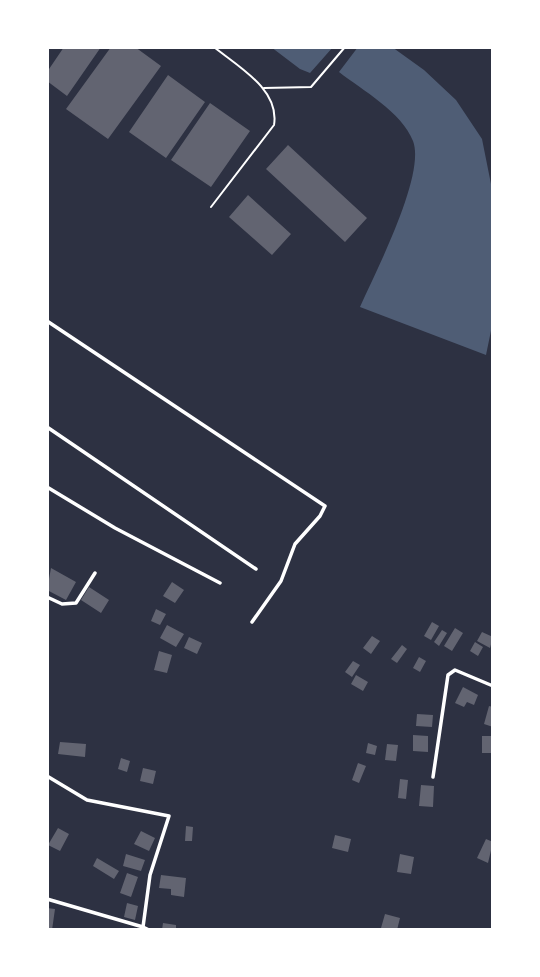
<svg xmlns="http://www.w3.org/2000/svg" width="540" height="977" viewBox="0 0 540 977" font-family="'Open Sans',sans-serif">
	<rect width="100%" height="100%" fill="#2d3142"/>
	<path fill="#4f5d75" d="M271,47H333L310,73L300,69Z
		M358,47H392L424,70L456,100L482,139L493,194V321L486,355L360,307C375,273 426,175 413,141C402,112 362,90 339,72Z"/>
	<path fill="#626471" d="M64,47H101L67,96L47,81V72Z
		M111,47H135L161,66L108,139L66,109Z
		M168,75L205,102L166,158L129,132Z
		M210,103L250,131L211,187L171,160Z
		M288,145L367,218L345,242L266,169Z
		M248,195L291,234L272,255L229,217Z
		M51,568L76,582L66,600L47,590Z
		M172,582L184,590L175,603L163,596Z
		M89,587L109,600L101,613L81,600Z
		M156,609L166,614L160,625L151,621Z
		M432,622L439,626L431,640L424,636Z
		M167,625L184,634L176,647L160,638Z
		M455,628L463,633L452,651L444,646Z
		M442,630L447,633L439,646L434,642Z
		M482,632L493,637L490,648L477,641Z
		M372,636L380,641L371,654L363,648Z
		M189,637L202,643L197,654L184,648Z
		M475,642L483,647L478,656L470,651Z
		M402,645L407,649L397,663L391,659Z
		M159,651L172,655L167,673L154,670Z
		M419,657L426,661L420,672L413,668Z
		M353,661L360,665L352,677L345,672Z
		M356,675L368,682L363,691L351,684Z
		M463,687L478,695L474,705L467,702L464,707L455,703Z
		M489,706L493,707V727L484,724Z
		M417,714L433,715L432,727L416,726Z
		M413,735L428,736V752L413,751Z
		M482,736H493V753H482Z
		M60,742L86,744L85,757L58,754Z
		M368,743L377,746L375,755L366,753Z
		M387,744L398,745L396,761L385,760Z
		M121,758L130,761L127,772L118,769Z
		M358,763L366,766L359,783L352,780Z
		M143,768L156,771L153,784L140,781Z
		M400,779L408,780L406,799L398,798Z
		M421,785L434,786L433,807L419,806Z
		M186,826L193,827L192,841H185Z
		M58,828L69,834L60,851L48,845Z
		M141,831L155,838L149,851L134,844Z
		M335,835L351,839L348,852L332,848Z
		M486,839L493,842L488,863L477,858Z
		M126,854L145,860L141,871L123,866Z
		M400,854L414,857L411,874L397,872Z
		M97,858L119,871L114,879L93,866Z
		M127,873L138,877L131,897L120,893Z
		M161,875L186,878L184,897L171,895V889L159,888Z
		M127,903L138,906L135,920L124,917Z
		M47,908L55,909L52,930L47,929Z
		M385,914L400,918L397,930L381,928Z
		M163,923L176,925V930H162Z"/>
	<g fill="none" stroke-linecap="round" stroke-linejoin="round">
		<path stroke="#fff" stroke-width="2" d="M264,88L311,87L345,47
			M211,207L274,125C280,89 237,66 214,47"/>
		<path stroke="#fff" stroke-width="3.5" d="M47,321L325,506L320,516L295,544L281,581L252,622
			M47,427L256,569
			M47,487L115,528L220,583
			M47,597L62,604L76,603L95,573
			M47,776L87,800L169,816L150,875L143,927L149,930
			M433,777L448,675L455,670L493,686
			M47,899L143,927"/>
	</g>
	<rect width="540" height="977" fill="none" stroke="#ffffff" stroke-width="98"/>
</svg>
